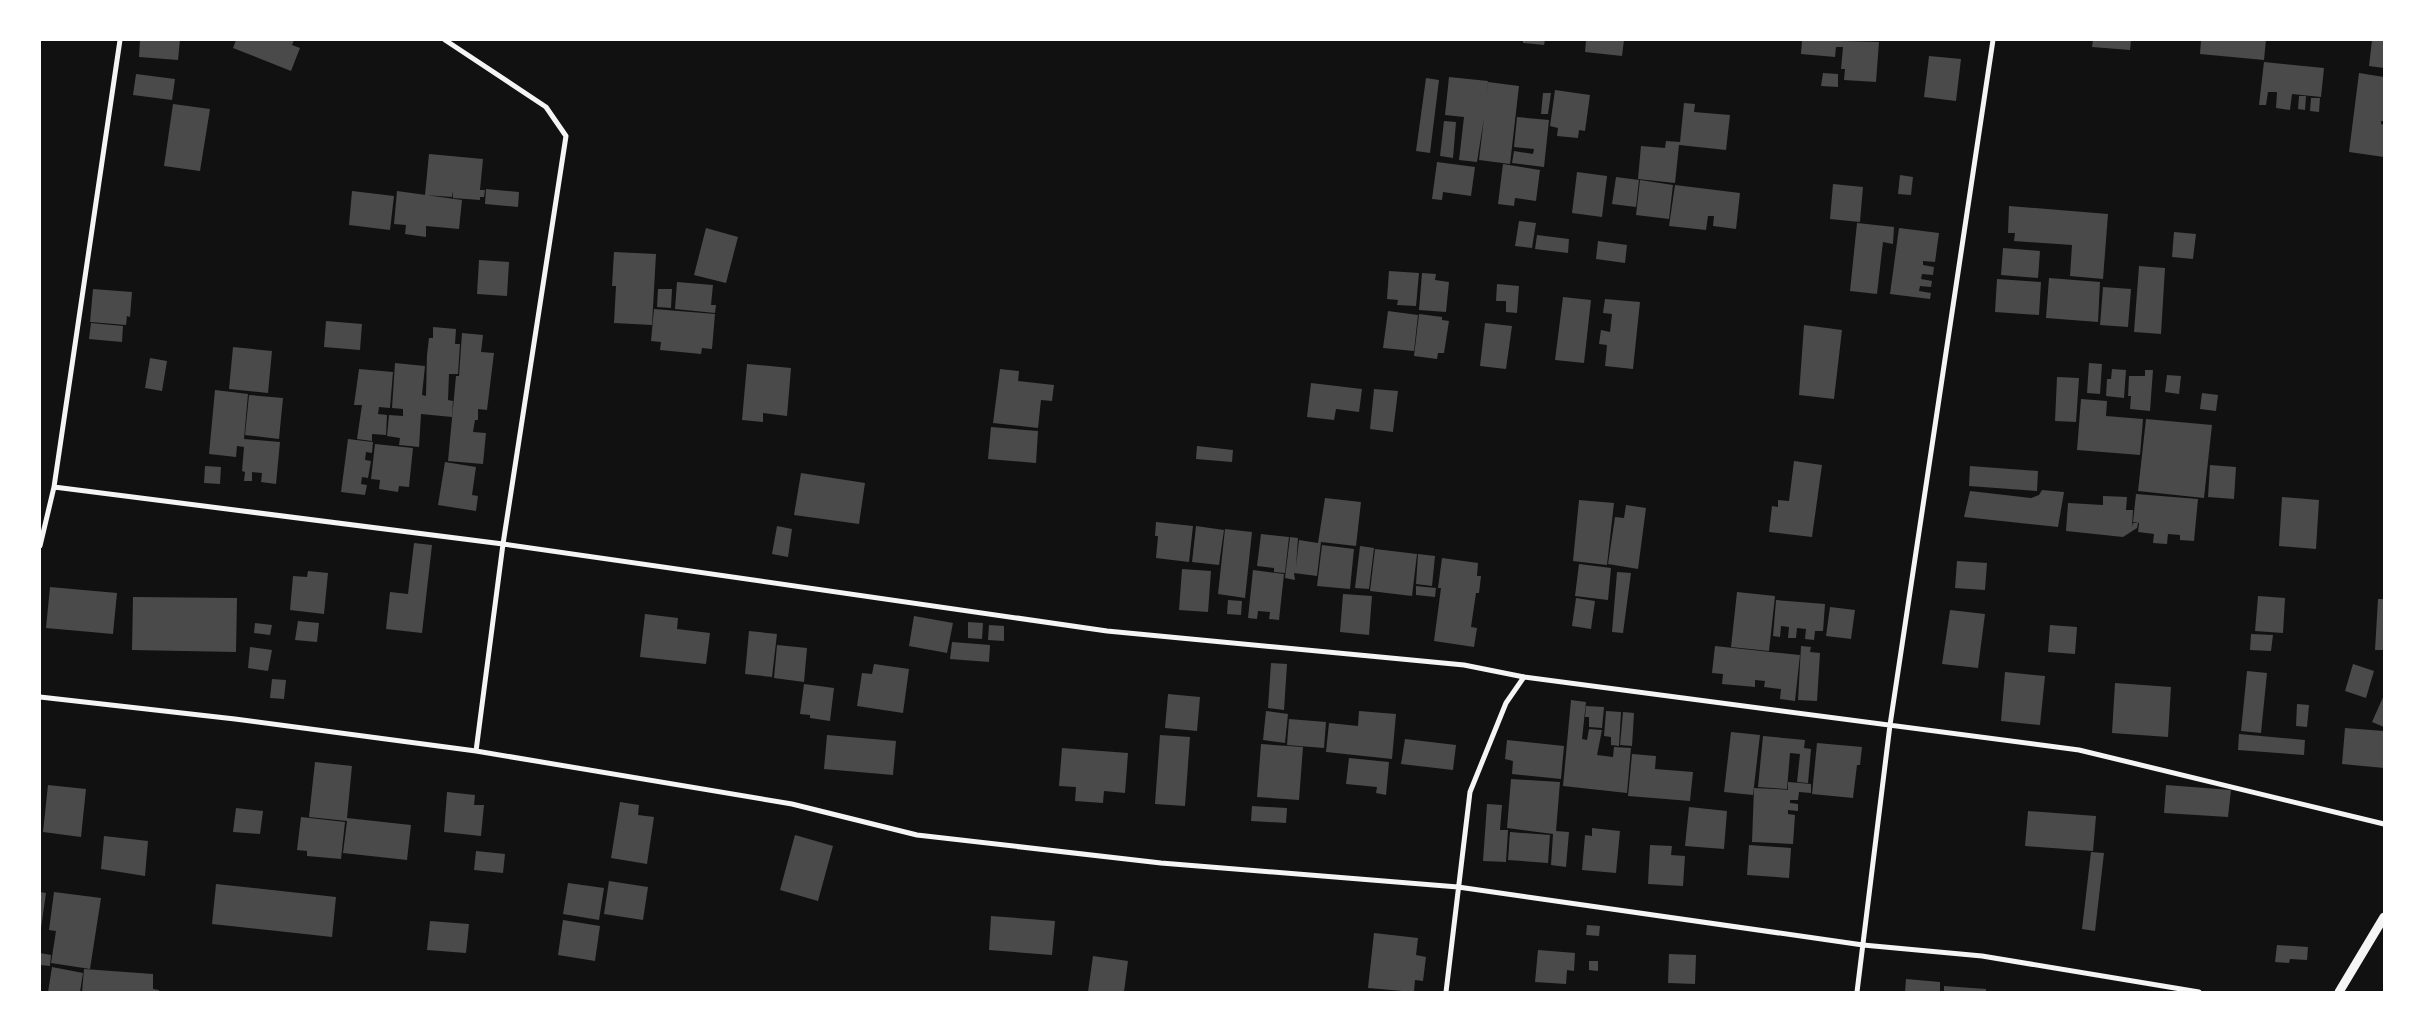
<svg xmlns="http://www.w3.org/2000/svg" width="2424" height="1032" viewBox="0 0 2424 1032" font-family="'Roboto Condensed',sans-serif">
	<rect width="100%" height="100%" fill="#111"/>
	<path fill="#4a4a4a" d="M140,40H180L178,60L139,57Z
		M236,40H294L292,45L300,48L291,71L233,48Z
		M1523,40H1545L1544,45L1523,43Z
		M1586,40H1624L1622,56L1585,52Z
		M1802,40L1879,42L1876,82L1844,80L1845,69H1841L1843,47H1836L1835,57L1801,54Z
		M2093,40H2131L2130,50L2092,47Z
		M2201,40H2266L2264,60L2200,54Z
		M2372,40H2384V68L2369,66Z
		M1929,56L1961,59L1956,101L1924,97Z
		M2264,62L2324,68L2321,97L2292,94L2290,110L2276,108L2277,92H2268L2266,105H2259Z
		M1823,73L1838,74V87L1821,86Z
		M2359,73L2384,77V121H2381V124L2384,125V157L2349,152Z
		M136,74L175,79L172,100L133,95Z
		M1449,77L1488,81L1486,97L1488,82L1519,86L1510,164L1479,160L1484,118L1477,162L1459,160L1464,117L1445,115Z
		M1426,78L1439,80L1430,153L1416,151Z
		M1555,90L1590,95L1585,131L1579,130L1578,138L1557,136L1558,128L1550,126Z
		M1543,93H1551L1548,114H1541Z
		M2299,96H2306L2305,110L2298,109Z
		M2311,98H2320L2319,112L2310,111Z
		M1684,103L1695,104L1694,112L1730,115L1726,150L1679,145L1675,183L1638,179L1641,146L1665,148L1666,141L1680,142Z
		M173,104L210,109L200,171L164,166Z
		M1517,117L1549,120L1544,167L1512,163L1514,151L1533,154L1534,149L1514,147Z
		M1444,121L1456,122L1453,158L1440,156Z
		M429,154L483,159L480,190H485L484,197H480V200L453,198V191L452,197L425,195Z
		M1437,162L1475,167L1471,196L1443,192L1442,200L1432,199Z
		M1503,164L1540,170L1536,201L1515,198L1514,206L1498,204Z
		M1577,172L1607,176L1602,217L1572,213Z
		M1900,175L1913,177L1911,195L1898,194Z
		M1616,177L1639,180L1636,207L1612,204Z
		M1640,180L1673,185L1669,219L1636,215Z
		M1833,184L1863,187L1860,222L1830,219Z
		M1675,185L1740,193L1736,229L1713,226L1714,216H1708L1706,230L1669,226Z
		M486,189L519,192L518,207L485,204Z
		M352,191L394,196L390,230L349,225Z
		M397,191L462,200L459,229L426,226V237L405,234L406,225L394,224Z
		M2009,206L2108,214L2103,279L2070,276L2072,245L2014,241L2015,233H2008Z
		M1519,221L1536,223L1532,248L1515,246Z
		M1857,223L1894,227L1893,244L1883,242L1877,294L1850,291Z
		M706,228L738,237L726,283L694,275Z
		M1899,228L1939,233L1935,262L1923,261V265L1934,267L1933,275L1922,274L1921,279L1932,281L1931,287L1920,286L1919,291L1931,293L1930,299L1890,294Z
		M2174,232L2196,234L2193,259L2172,257Z
		M1537,235L1569,239L1568,253L1535,249Z
		M1598,241L1627,245L1625,263L1596,259Z
		M2003,248L2040,251L2038,278L2001,275Z
		M614,252L656,254L652,325L614,323L616,286H612Z
		M479,260L509,262L507,296L477,294Z
		M2139,266L2165,268L2161,334L2134,332Z
		M1389,271L1419,273L1416,306L1397,305L1398,300L1387,299Z
		M1422,273L1436,274L1435,280L1449,282L1446,312L1419,310Z
		M2049,278L2100,282L2098,322L2046,318Z
		M1997,279L2041,282L2039,315L1995,312Z
		M677,282L713,285L711,305H716L715,313L675,309Z
		M1497,284L1519,286L1517,313L1506,312V301H1496Z
		M2103,287L2131,289L2128,327L2100,325Z
		M93,289L132,292L130,317L127,316L126,325L90,322Z
		M658,289H672L671,308L657,307Z
		M1563,297L1591,300L1584,363L1555,360Z
		M1605,299L1640,302L1633,369L1605,366L1607,345L1599,344L1601,330L1610,332L1612,314L1603,313Z
		M654,309L715,314L712,349L702,348L701,354L660,350L661,342L651,341Z
		M1388,311L1418,315L1414,351L1383,348Z
		M1419,314L1442,317V320L1449,321L1444,353H1438L1437,359L1414,356Z
		M326,321L362,324L360,350L324,347Z
		M91,323L123,326L122,342L89,339Z
		M1485,323L1512,326L1506,369L1480,366Z
		M1804,325L1842,330L1834,399L1799,395Z
		M433,327L456,329L455,344H460L458,374H449L448,400L453,401L452,417L421,414L419,447L399,445L400,438L387,436L389,415L403,416V409L392,408L395,363L425,366L422,395L426,396L427,355L429,338H433Z
		M462,333L483,335L481,352L494,353L487,410L478,409V420H475L473,432L486,433L483,464L448,461L456,376H459Z
		M233,347L272,351L268,393L229,389Z
		M150,358L167,361L162,391L145,388Z
		M2089,363L2102,364L2100,394L2087,393Z
		M747,364L791,368L787,416L763,413V422L742,420Z
		M359,369L393,372L390,408L379,407L378,414L387,415L386,435L372,434V441L357,439L362,405H354Z
		M1000,369L1019,371L1018,381L1054,385L1052,401L1041,400L1038,428L993,423Z
		M2112,369L2126,370L2124,398L2106,396L2107,379H2111Z
		M2145,370H2153L2150,411L2130,409L2131,396H2128L2129,376H2145Z
		M2167,375L2181,376L2179,394L2165,392Z
		M2057,377L2079,378L2076,422L2055,421Z
		M1311,383L1362,389L1359,412L1336,409L1334,420L1307,417Z
		M1374,389L1398,391L1393,432L1370,429Z
		M215,390L248,394L244,439L280,442L276,484L261,482L262,473L252,472V481H244L245,472L242,471L244,447L237,446L236,457L209,454Z
		M2202,393L2218,395L2216,411L2200,409Z
		M249,395L283,398L279,439L245,435Z
		M2081,399L2107,401L2106,416L2143,419L2140,455L2077,450Z
		M2146,419L2212,425L2204,498L2138,491Z
		M991,427L1038,431L1036,463L988,459Z
		M348,439L373,442L372,453L366,452L365,460L371,461L368,478L362,477L361,484L367,485L365,495L341,492Z
		M375,444L413,448L409,487L399,486L398,492L379,489L380,480L371,479Z
		M1197,446L1233,450L1232,462L1196,459Z
		M1794,461L1822,465L1812,537L1769,532L1772,506L1778,507V500L1789,501Z
		M445,462L476,467L472,495L478,496L476,511L438,505Z
		M2210,465L2236,467L2234,499L2208,497Z
		M205,466L221,467L220,484L204,483Z
		M1970,466L2038,471L2037,491L1969,486Z
		M801,473L865,483L859,524L794,515Z
		M2042,490L2064,492L2058,527L1964,517L1970,491L2031,498L2039,495Z
		M2136,494L2198,499L2194,541L2180,540V535L2168,534L2167,544L2153,543L2154,534L2138,532L2139,523L2133,522Z
		M2103,496L2127,497L2126,510H2133L2132,527L2133,523H2138L2137,528L2123,537L2066,531L2068,503L2103,505Z
		M2282,497L2319,500L2316,549L2279,546Z
		M1325,498L1361,502L1356,546L1321,542L1317,576L1294,573L1295,580L1285,578L1290,537L1298,538L1296,567L1299,540L1318,543Z
		M1579,500L1614,503L1607,565L1573,561Z
		M1626,505L1646,508L1638,569L1608,564L1615,517L1624,518Z
		M1156,522L1193,526L1189,562L1156,558L1158,536H1155Z
		M777,526L792,529L788,557L772,554Z
		M1196,526L1224,530L1219,565L1192,562Z
		M1225,529L1252,532L1245,598L1218,594Z
		M1261,534L1289,537L1285,573L1274,572V568L1257,566Z
		M414,543L432,545L422,633L386,629L390,592L408,594Z
		M1322,545L1354,549L1350,589L1317,586Z
		M1360,546L1374,548L1369,589L1355,588Z
		M1375,549L1417,554L1412,596L1370,591Z
		M1418,554L1435,556L1432,586L1416,584Z
		M1442,558L1478,563L1477,576H1481L1479,593H1476L1471,627L1477,628L1474,647L1434,641L1441,588H1438Z
		M1957,561L1987,563L1985,590L1955,588Z
		M1579,564L1611,568L1608,600L1575,596Z
		M1182,569L1211,571L1208,612L1179,610Z
		M1253,570L1284,574L1279,620L1269,619L1270,612L1258,611L1257,619L1248,618Z
		M308,571L328,573L324,614L290,610L293,576L307,577Z
		M1617,572L1631,573L1623,633L1612,632Z
		M1416,586L1436,588L1435,597L1416,595Z
		M50,587L117,593L113,634L46,628Z
		M1737,592L1775,596L1769,651L1731,647Z
		M1343,594L1372,596L1369,635L1340,632Z
		M2258,596L2285,598L2283,633L2255,631Z
		M133,597L237,598L236,652L132,650Z
		M1576,598L1595,601L1591,629L1572,626Z
		M2378,599H2384V650H2375Z
		M1228,600L1242,601L1241,615L1227,614Z
		M1776,600L1825,604L1823,631H1815L1814,640L1805,639L1806,629L1797,628L1796,638H1788L1789,627L1781,626L1780,637L1773,636Z
		M1830,607L1855,610L1851,639L1826,636Z
		M1950,610L1985,614L1978,668L1942,664Z
		M645,614L678,618L677,629L710,633L706,664L640,657Z
		M914,616L953,623L947,653L909,646Z
		M298,621L319,623L317,642L295,640Z
		M968,622L983,623L982,639L968,638Z
		M255,623L272,625L270,635L254,633Z
		M989,625L1004,626V641L988,640Z
		M2050,625L2077,627L2075,654L2048,652Z
		M749,631L777,634L772,677L745,674Z
		M2251,634L2273,635L2271,651L2250,650Z
		M952,642L990,645L989,662L950,659Z
		M777,645L807,648L804,682L774,678Z
		M1715,646L1800,655L1795,701L1780,699L1781,689L1764,687L1765,681L1755,680V687L1722,684L1723,674L1712,673Z
		M1801,646L1811,647L1810,652L1820,653L1817,701L1798,700Z
		M250,647L272,650L268,671L248,668Z
		M1271,663L1287,664L1284,710L1268,708Z
		M874,664L909,669L903,713L857,706L862,673L872,674Z
		M2353,664L2374,671L2366,698L2345,691Z
		M2247,671L2267,673L2261,733L2241,731Z
		M2005,672L2045,676L2040,725L2001,721Z
		M272,679L286,680L284,699L270,698Z
		M2115,683L2171,687L2168,737L2112,733Z
		M804,684L834,688L830,721L810,718V715L800,714Z
		M1168,694L1200,697L1197,731L1165,728Z
		M2384,695V727L2372,722Z
		M1571,700L1586,702L1582,739L1587,740L1589,729L1602,730L1597,755L1613,757L1614,747L1631,748L1627,793L1563,786Z
		M2297,704L2309,705L2307,727L2296,726Z
		M1586,706L1604,707L1602,728L1589,727V717H1585Z
		M1266,711L1288,714L1285,743L1263,740Z
		M1359,711L1396,714L1392,759L1326,752L1329,723L1358,726Z
		M1606,711L1621,712L1619,746L1611,745V737L1604,736Z
		M1623,712L1634,713L1632,746L1620,745Z
		M1289,719L1326,722L1324,748L1287,745Z
		M2345,728L2384,731V768L2342,764Z
		M1731,732L1760,735L1753,795L1724,792Z
		M2239,734L2305,740L2304,755L2238,750Z
		M827,735L896,741L893,775L824,769Z
		M1160,735L1190,737L1185,806L1155,804Z
		M1763,736L1805,740L1804,748L1811,749L1808,783L1797,782L1800,754L1790,753L1787,789L1758,787Z
		M1405,739L1456,745L1453,770L1401,764Z
		M1507,740L1564,746L1561,779L1512,774L1513,761L1505,759Z
		M1817,743L1862,747L1860,765H1857L1853,798L1812,794Z
		M1261,744L1303,747L1299,800L1257,797Z
		M1062,748L1128,753L1125,793L1104,791L1103,803L1075,801L1076,787L1059,786Z
		M1632,754L1656,756L1655,769L1693,772L1690,801L1628,796Z
		M1349,758L1389,762L1386,795L1376,793L1377,787L1346,784Z
		M315,762L352,766L347,818L411,825L407,860L343,853L347,821L309,817Z
		M1511,779L1560,782L1556,831L1569,832L1566,867L1551,865L1553,834L1507,828Z
		M1788,782L1811,784V793L1799,792L1798,800H1790V803L1798,804V811L1788,810V814L1795,815L1793,844L1752,842L1754,788L1792,790H1788Z
		M48,785L86,789L81,837L43,832Z
		M2166,785L2231,790L2228,817L2164,813Z
		M447,792L475,795L474,805H484L481,836L444,832Z
		M620,802L639,805L638,815L654,817L647,864L611,858Z
		M1487,804L1502,805L1500,830H1508L1506,862L1483,861Z
		M1252,806L1287,808L1286,823L1251,821Z
		M1689,807L1727,811L1724,849L1685,846Z
		M236,808L263,811L260,834L233,832Z
		M2028,811L2096,816L2093,851L2025,846Z
		M301,817L345,822L341,859L307,856V851L297,850Z
		M1592,828L1620,831L1616,873L1582,870L1585,835L1592,836Z
		M1510,832L1550,835L1548,863L1508,860Z
		M795,835L833,846L818,901L780,890Z
		M104,836L148,841L145,876L101,869Z
		M1650,845L1672,846L1671,855L1685,856L1683,886L1648,884Z
		M1749,845L1791,848L1789,878L1747,875Z
		M476,851L505,854L503,873L474,870Z
		M2091,852L2104,853L2095,931L2082,929Z
		M609,881L648,887L643,920L604,914Z
		M568,883L604,888L599,920L563,914Z
		M216,884L336,897L332,937L212,924Z
		M40,892L46,893L41,928H40Z
		M54,892L101,898L90,969L51,963L56,931L49,930Z
		M991,916L1055,921L1052,955L989,950Z
		M563,920L600,926L595,961L558,955Z
		M430,921L469,924L466,953L427,950Z
		M1587,925L1600,926L1599,936L1586,935Z
		M1374,933L1418,938L1416,955L1426,957L1423,981L1415,980L1414,992L1368,988Z
		M2277,945L2308,947L2307,960L2290,959L2289,963L2275,962Z
		M1538,950L1575,953L1574,971L1567,970L1566,984L1535,982Z
		M40,953L51,955L50,966L40,965Z
		M1669,954L1696,955L1695,984L1668,983Z
		M1093,956L1128,961L1124,992H1088Z
		M1589,961H1598V971L1589,970Z
		M52,967L83,973L80,992H48Z
		M84,969L153,974V989L159,990V992H82Z
		M1906,979L1940,982V992H1905Z
		M1944,986L1986,989V992H1944Z"/>
	<g fill="none" stroke-linecap="round" stroke-linejoin="round">
		<path stroke="#f5f5f5" stroke-width="5" d="M445,40L546,107L566,136L503,544L476,751
			M54,487L120,40
			M40,546L54,487L503,544L1107,631L1464,665L1524,677L2079,750L2384,824
			M40,697L235,719L476,751L792,804L917,835L1161,863L1458,887L1863,945L1982,956L2199,992
			M1446,992L1470,792L1506,703L1524,677
			M1857,992L1890,725L1993,40"/>
		<path stroke="#f5f5f5" stroke-width="9" d="M2339,992L2384,917"/>
	</g>
	<rect width="2424" height="1032" fill="none" stroke="#ffffff" stroke-width="82"/>
</svg>
